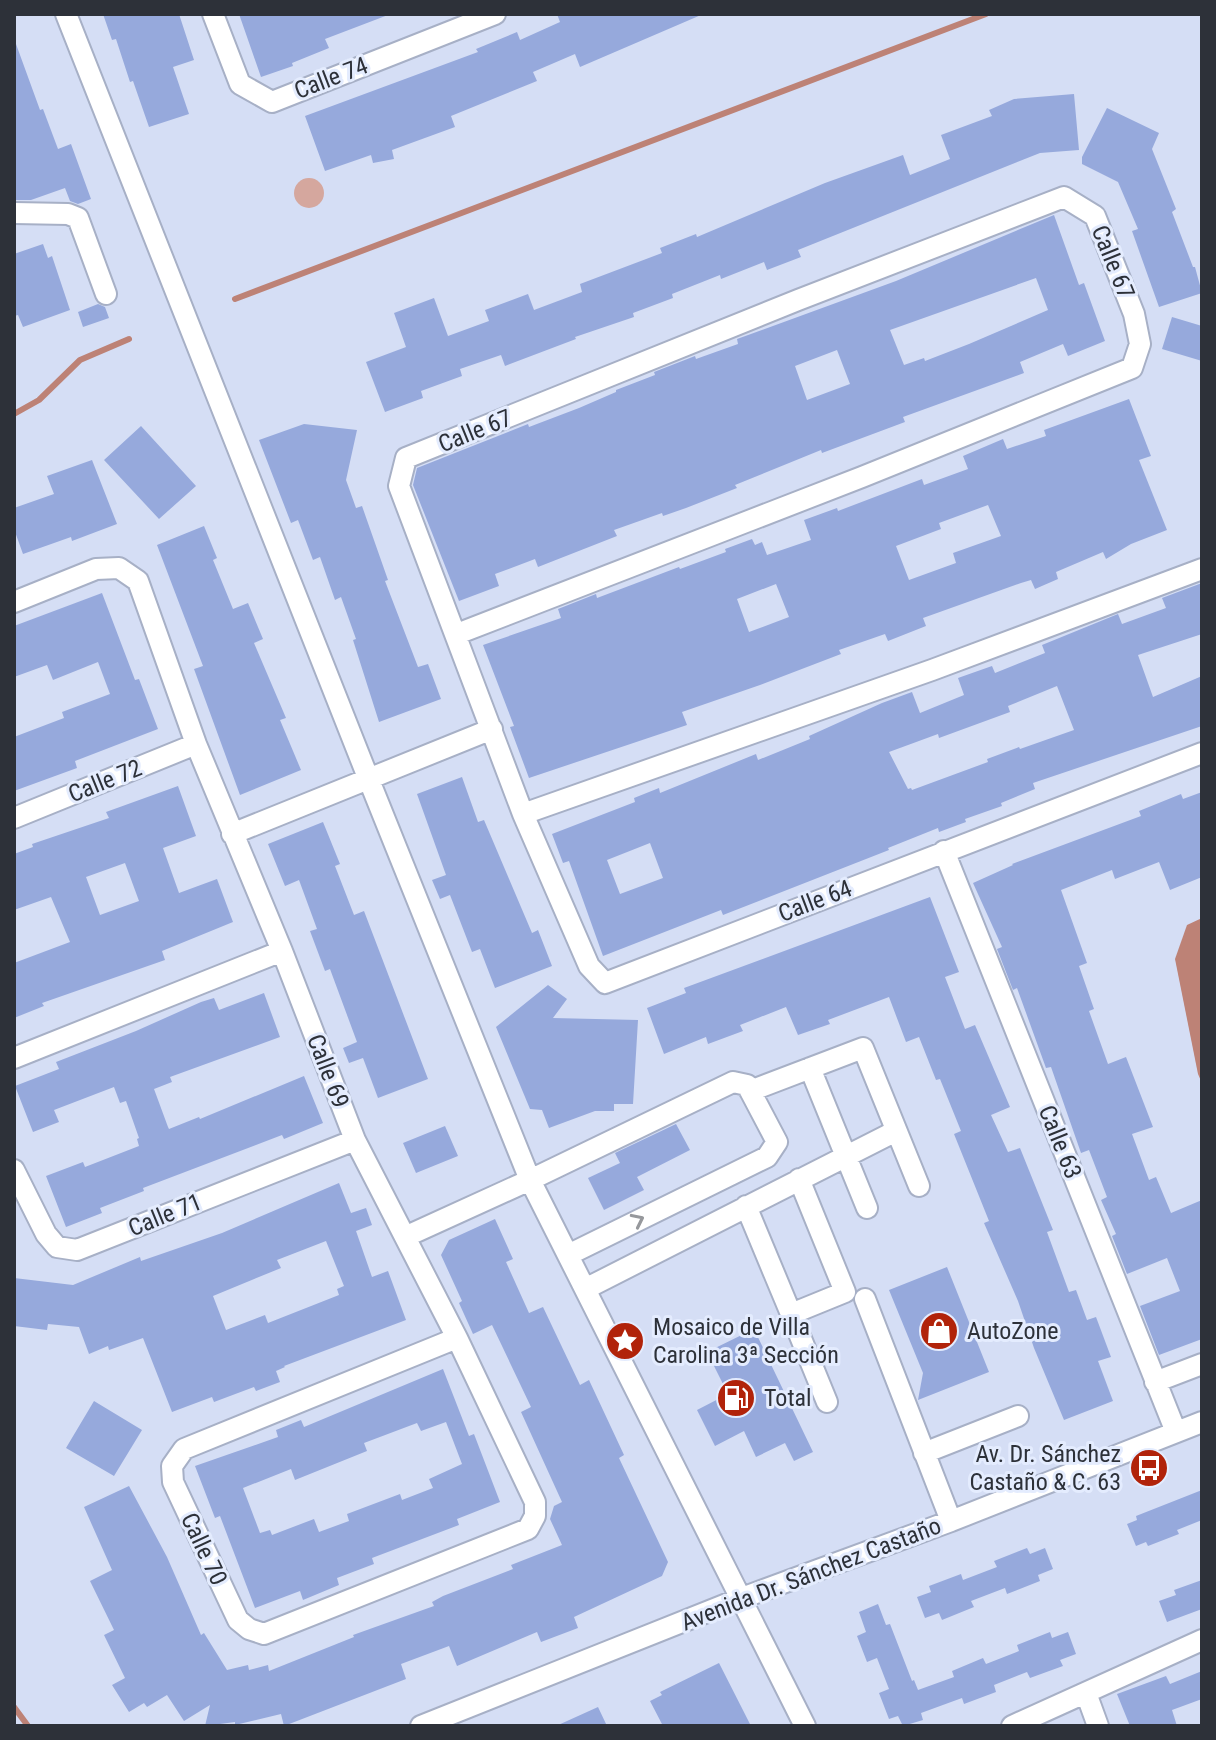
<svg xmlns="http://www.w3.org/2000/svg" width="1216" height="1740" viewBox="0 0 1216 1740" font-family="'Roboto Condensed',sans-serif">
	<rect width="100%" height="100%" fill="#d5def5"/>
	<path fill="#d5a79e" d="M294 193a15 15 0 1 1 30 0a15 15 0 1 1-30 0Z"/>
	<path fill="#bd8276" d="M1202,918V1083L1198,1074L1175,959L1187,925Z"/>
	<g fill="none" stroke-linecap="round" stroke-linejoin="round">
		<path stroke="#bd8276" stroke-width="6" d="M235,299L986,14
			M14,414L39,400L80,360L129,339
			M14,1707L28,1726"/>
	</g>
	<path fill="#96a9dc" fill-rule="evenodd" d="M103,14H179L194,60L173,67L189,114L149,127L133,81L130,82L116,39L112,40Z
		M239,14H387L388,15L325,39L329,48L292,63L293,66L261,77Z
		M557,14L701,15L580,67L575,54L533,72L537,81L451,116L455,127L392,150L394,159L373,163L371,155L325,171L305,116L478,52L476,49L517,32L520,40L560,22Z
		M16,44L40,110L43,109L58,149L71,144L91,199L78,204L70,201L65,188L31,200H14V45Z
		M1074,94L1079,150L1040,153L798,250L801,257L767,270L764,262L721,279L720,275L672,294L673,298L633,313L634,317L575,337L576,339L505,366L501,355L460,369L462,376L421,391L423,398L385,412L366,362L406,347L394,313L434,298L448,336L489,321L485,310L528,294L534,310L582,292L580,284L662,253L660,248L696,234L697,237L825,183L903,155L910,175L950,159L941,135L992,116L989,110L1014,99Z
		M1107,108L1159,133L1152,149L1176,209L1172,212L1193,267H1195L1202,293L1159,307L1132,231L1138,229L1118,182L1082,164V157Z
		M1054,215L1079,285L1084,283L1105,341L1068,356L1063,344L1020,362L1024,373L903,417L905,422L822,453L821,450L735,485L737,488L686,508L663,516L662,513L614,530L617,536L538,567L535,559L495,574L499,586L459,601L413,485L417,468L528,424L529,427L579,408L616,392V390L655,375L654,372L695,356L696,359L738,344L737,339L896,281ZM1036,278L1048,310L969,344L925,361L924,358L904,365L890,330ZM837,350L850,384L807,400L795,366Z
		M43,244L48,258L52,256L70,310L23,327L18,315L14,316V254Z
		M98,304L105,307L109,318L83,327L78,312Z
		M1172,317L1202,326V361L1162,349Z
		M1129,399L1151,456L1139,460L1167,530L1131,544L1106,559L1103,552L1056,572L1058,579L1035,589L1031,580L1021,583L923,618L926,626L888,641L885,634L839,650L841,654L760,685L682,712L687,725L529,778L510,727L514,726L483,645L561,618L558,609L596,594L597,598L679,567L680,569L726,552L725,549L752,539L755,545L762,542L767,555L811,540L804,520L837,508L838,511L922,479L924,485L968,469L963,456L1003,439L1007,449L1046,436L1044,430ZM988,505L1001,536L953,553L956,563L909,580L896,546L941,529L939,523ZM776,584L789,617L749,632L737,599Z
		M304,424L357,430L346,480L356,508L362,506L388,580L385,581L418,667L428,664L441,699L379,722L353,640L356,639L341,597L335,600L320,557L313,560L298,520L291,523L259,440Z
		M141,426L196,486L159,519L104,460Z
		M92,460L117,524L72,541L71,537L23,554L14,529V508L54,494L47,476Z
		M204,526L217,558L213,560L233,609L248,603L263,639L254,643L286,718L280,720L301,770L240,795L194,669L203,666L157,545Z
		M1202,583V634L1138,655L1153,697L1202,676V726L1033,783L1035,789L1001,803L1002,806L965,819L966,822L939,832L938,828L888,848L889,850L723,915L721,910L603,956L569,861L563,863L552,834L635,802L634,798L659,788L660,793L756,754L758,760L810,739L809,736L882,703L912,692L920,713L964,695L958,678L992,666L995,673L1045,653L1042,645L1118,614L1122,624L1166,608L1162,598ZM1057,686L1074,730L1020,749L1019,747L987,759L988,762L912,790L911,788L908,789L889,752L938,734L939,738L1010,712L1008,706ZM650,843L663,878L620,894L607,860Z
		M102,593L135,680L139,679L158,729L75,761L77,768L14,791V737L64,718L62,712L110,694L98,662L53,680L47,665L14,677V626Z
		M462,777L478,822L484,820L532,933L538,930L552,966L495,988L480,949L472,952L450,895L440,899L432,880L446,875L417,794Z
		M178,786L196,836L163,848L179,893L217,879L233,922L162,951L165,960L42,1003L44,1006L14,1018V963L70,942L51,897L14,910V854L33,847L32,844L109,818L106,812ZM125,863L139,901L100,915L86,877Z
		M1202,792V877L1170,890L1159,862L1115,879L1112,870L1061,890L1087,963L1079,966L1094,1009L1089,1011L1108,1064L1126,1057L1153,1127L1132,1134L1149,1180L1156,1177L1171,1213L1202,1200V1339L1159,1355L1140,1306L1180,1291L1167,1258L1127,1274L1112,1236L1116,1234L1101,1200L1107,1197L1089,1150L1081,1153L1051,1067L1046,1068L1017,988L1013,990L997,949L1002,947L973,883L1013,865L1012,864L1141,816L1139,811L1181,794L1183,799Z
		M323,822L340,864L335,866L354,915L364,911L428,1079L378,1098L363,1058L349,1063L343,1048L357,1042L330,969L325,971L310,931L317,929L299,880L285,886L268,844Z
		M930,897L959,972L945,977L965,1029L975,1025L1010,1107L991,1115L1008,1152L1020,1148L1053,1230L1047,1232L1069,1292L1076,1290L1087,1320L1096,1317L1111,1357L1098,1361L1113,1401L1064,1420L1034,1348L1018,1301L984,1223L989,1221L954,1134L961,1131L940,1079L936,1080L919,1037L906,1042L889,997L828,1020L830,1024L798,1035L786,1007L740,1025L743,1031L708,1044L706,1037L664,1054L647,1008L686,993L684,988Z
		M548,985L567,999L553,1018L638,1020L633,1104H614V1111H595L549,1128L542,1110L530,1109L496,1027Z
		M264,993L280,1037L170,1077L172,1082L154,1089L168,1127L169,1129L199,1117L200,1119L304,1076L323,1123L284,1139L282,1135L143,1188L144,1191L100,1208L102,1213L66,1227L46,1176L83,1162L85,1167L139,1146L137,1139L139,1138L126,1101L120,1103L114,1087L54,1110L59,1122L33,1132L15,1086L59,1069L56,1062L136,1031L201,1002L214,998L219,1010Z
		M676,1124L690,1150L637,1177L644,1190L604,1210L588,1178L620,1163L615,1153Z
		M445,1126L458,1156L416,1173L403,1143Z
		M339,1183L351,1213L366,1208L372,1225L356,1231L372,1277L388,1271L406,1320L284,1366L285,1367L276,1371L280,1382L256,1391L254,1387L214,1402L212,1397L172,1412L143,1338L109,1350L108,1346L89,1354L79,1327L48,1324L47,1330L14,1326V1278L73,1285L140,1257L141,1261L222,1233ZM326,1241L344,1286L337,1289L339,1295L268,1323L265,1315L226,1330L213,1296L281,1268L277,1260Z
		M495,1219L513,1259L506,1262L529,1313L543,1307L580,1385L589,1380L624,1455L619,1458L668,1562L662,1576L574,1617L578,1628L541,1642L537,1632L457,1666L449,1646L401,1664L406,1679L284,1726L281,1714L235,1725V1722L205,1726L210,1705L184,1721L167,1695L147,1707L144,1703L129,1712L112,1685L125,1678L104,1635L114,1630L90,1581L112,1570L84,1507L129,1486L167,1557L201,1635L204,1633L227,1670L248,1665L249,1670L268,1665L269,1671L354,1637L353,1635L434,1606L432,1602L443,1596L513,1569L511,1565L562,1545L550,1519L554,1506L562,1502L521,1412L531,1407L492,1325L473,1334L459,1303L462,1301L441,1255L449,1240Z
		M947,1267L989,1372L918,1400L923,1373L889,1290Z
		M754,1329L813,1452L794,1461L785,1443L756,1457L744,1431L715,1446L697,1410L728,1394L707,1352Z
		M443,1369L469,1436L474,1434L500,1502L457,1519L459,1525L372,1558L374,1564L337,1578L339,1585L303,1600L300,1591L255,1608L220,1516L215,1518L195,1466L278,1437L276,1430L301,1420L304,1427ZM446,1422L462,1464L429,1479L433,1488L402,1500L400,1494L347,1514L349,1521L319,1532L314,1519L272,1535L270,1530L260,1533L243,1488L291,1469L295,1480L367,1451L364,1443L417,1423L421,1431Z
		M94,1401L142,1430L114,1476L66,1448Z
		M1202,1490V1520L1177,1530L1179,1534L1148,1546L1146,1542L1136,1546L1127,1524L1137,1520L1136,1516Z
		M1027,1548L1030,1554L1045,1548L1053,1569L1038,1575L1040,1581L1007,1594L1005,1588L971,1601L974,1607L942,1620L939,1613L925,1618L917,1597L931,1592L929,1586L961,1574L963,1580L997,1567L994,1561Z
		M1202,1580V1609L1167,1622L1159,1601L1176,1595L1174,1590Z
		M878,1604L886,1625L890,1624L912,1681L914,1680L918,1690L954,1677L952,1671L983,1658L986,1664L1019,1651L1017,1645L1050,1632L1052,1638L1068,1632L1076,1654L1060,1660L1063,1666L1030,1678L1027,1672L994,1685L996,1692L964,1704L962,1698L921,1713L923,1720L903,1726L898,1716L889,1719L879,1693L889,1689L877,1658L867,1662L857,1636L866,1632L859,1612Z
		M719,1663L751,1726H663L650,1701L662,1695L660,1692Z
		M1202,1671V1699L1172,1710L1177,1726H1130L1117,1694L1166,1676L1170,1684Z
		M598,1707L607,1726H556Z"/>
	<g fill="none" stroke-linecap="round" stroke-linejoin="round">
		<defs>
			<path id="minor" d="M66,14L369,780L530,1180L805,1726
				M213,14L240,84L272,102L495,14
				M14,213L68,214L78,218L106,294
				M14,602L96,569L119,568L138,581L196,744L282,951L355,1140L457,1338L535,1502V1516L528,1529L264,1634L249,1629L238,1620L173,1482L172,1466L184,1449L457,1338
				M457,634L862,477L1132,368L1140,344L1134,314L1095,216L1064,197L798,300L406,458L399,486L523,814L589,966L605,983L1202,753
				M523,814L932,670L1202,569
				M14,818L196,744
				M232,834L492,729
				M944,851L1176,1432
				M14,1058L282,951
				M810,1068L867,1208
				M750,1091L863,1048L919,1186
				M14,1170L46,1234L57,1247L77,1250L355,1140
				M746,1206L791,1314L845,1292L799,1179
				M407,1236L530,1180L733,1082L747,1085L777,1142L767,1157L568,1255
				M585,1289L896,1131
				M865,1299L951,1521
				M791,1314L827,1402
				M1155,1382L1202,1364
				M924,1453L1018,1416
				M1086,1693L1098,1726
				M421,1726L742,1598L951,1521L1202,1422
				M1012,1726L1202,1640"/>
		</defs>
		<use href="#minor" stroke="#a7b0c6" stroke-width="24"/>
		<use href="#minor" stroke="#fff" stroke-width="20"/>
	</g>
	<defs><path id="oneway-chevron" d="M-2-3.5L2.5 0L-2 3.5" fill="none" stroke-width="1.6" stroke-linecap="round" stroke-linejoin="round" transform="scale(2)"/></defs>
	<use stroke="#96989c" href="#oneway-chevron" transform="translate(638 1220) rotate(-26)"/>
	<defs>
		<symbol id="shop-disc" viewBox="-11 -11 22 22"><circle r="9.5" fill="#b1230a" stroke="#e4ecfe"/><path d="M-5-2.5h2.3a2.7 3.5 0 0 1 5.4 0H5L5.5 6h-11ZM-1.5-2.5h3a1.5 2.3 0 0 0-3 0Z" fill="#fff"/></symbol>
		<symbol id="sight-disc" viewBox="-11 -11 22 22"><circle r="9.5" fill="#b1230a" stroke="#e4ecfe"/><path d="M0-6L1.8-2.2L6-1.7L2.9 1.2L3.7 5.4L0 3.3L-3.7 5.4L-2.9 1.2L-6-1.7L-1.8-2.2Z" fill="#fff"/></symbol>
		<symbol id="fuel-disc" viewBox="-11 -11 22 22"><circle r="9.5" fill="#b1230a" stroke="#e4ecfe"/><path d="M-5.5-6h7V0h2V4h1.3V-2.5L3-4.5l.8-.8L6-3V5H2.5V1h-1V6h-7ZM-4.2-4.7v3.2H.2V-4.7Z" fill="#fff"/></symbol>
		<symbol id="bus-disc" viewBox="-11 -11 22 22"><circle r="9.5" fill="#b1230a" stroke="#e4ecfe"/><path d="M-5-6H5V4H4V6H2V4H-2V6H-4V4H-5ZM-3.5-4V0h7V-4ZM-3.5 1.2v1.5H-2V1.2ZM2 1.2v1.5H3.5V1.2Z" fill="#fff"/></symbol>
	</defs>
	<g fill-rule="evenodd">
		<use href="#shop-disc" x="917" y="1309" width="44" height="44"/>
		<use href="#sight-disc" x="603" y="1319" width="44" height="44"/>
		<use href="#fuel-disc" x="714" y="1376" width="44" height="44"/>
		<use href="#bus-disc" x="1127" y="1446" width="44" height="44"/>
	</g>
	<g text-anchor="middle" stroke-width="6" stroke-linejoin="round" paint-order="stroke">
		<g font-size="24" fill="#2d3139" stroke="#e4ecfe">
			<text transform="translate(331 78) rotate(-21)" y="8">Calle 74</text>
			<text transform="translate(1113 262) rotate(68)" y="8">Calle 67</text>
			<text transform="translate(475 431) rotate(-22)" y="8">Calle 67</text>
			<text transform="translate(105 781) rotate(-22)" y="8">Calle 72</text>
			<text transform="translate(815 901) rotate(-21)" y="8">Calle 64</text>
			<text transform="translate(328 1071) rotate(69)" y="8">Calle 69</text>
			<text transform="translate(1060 1142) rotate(68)" y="8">Calle 63</text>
			<text transform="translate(165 1215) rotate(-22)" y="8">Calle 71</text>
			<text transform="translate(204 1549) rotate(65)" y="8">Calle 70</text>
			<text transform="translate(811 1574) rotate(-21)" y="8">Avenida Dr. Sánchez Castaño</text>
		</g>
		<g font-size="24" fill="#2d3139" stroke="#e4ecfe" text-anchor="start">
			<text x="653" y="1335">Mosaico de Villa<tspan x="653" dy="28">Carolina 3ª Sección</tspan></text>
			<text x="967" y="1339">AutoZone</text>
			<text x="764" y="1406">Total</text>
			<text x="1121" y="1462" text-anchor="end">Av. Dr. Sánchez<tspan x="1121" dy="28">Castaño &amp; C. 63</tspan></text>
		</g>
	</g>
	<rect width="1216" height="1740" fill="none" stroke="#2d3139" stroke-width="32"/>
</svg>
